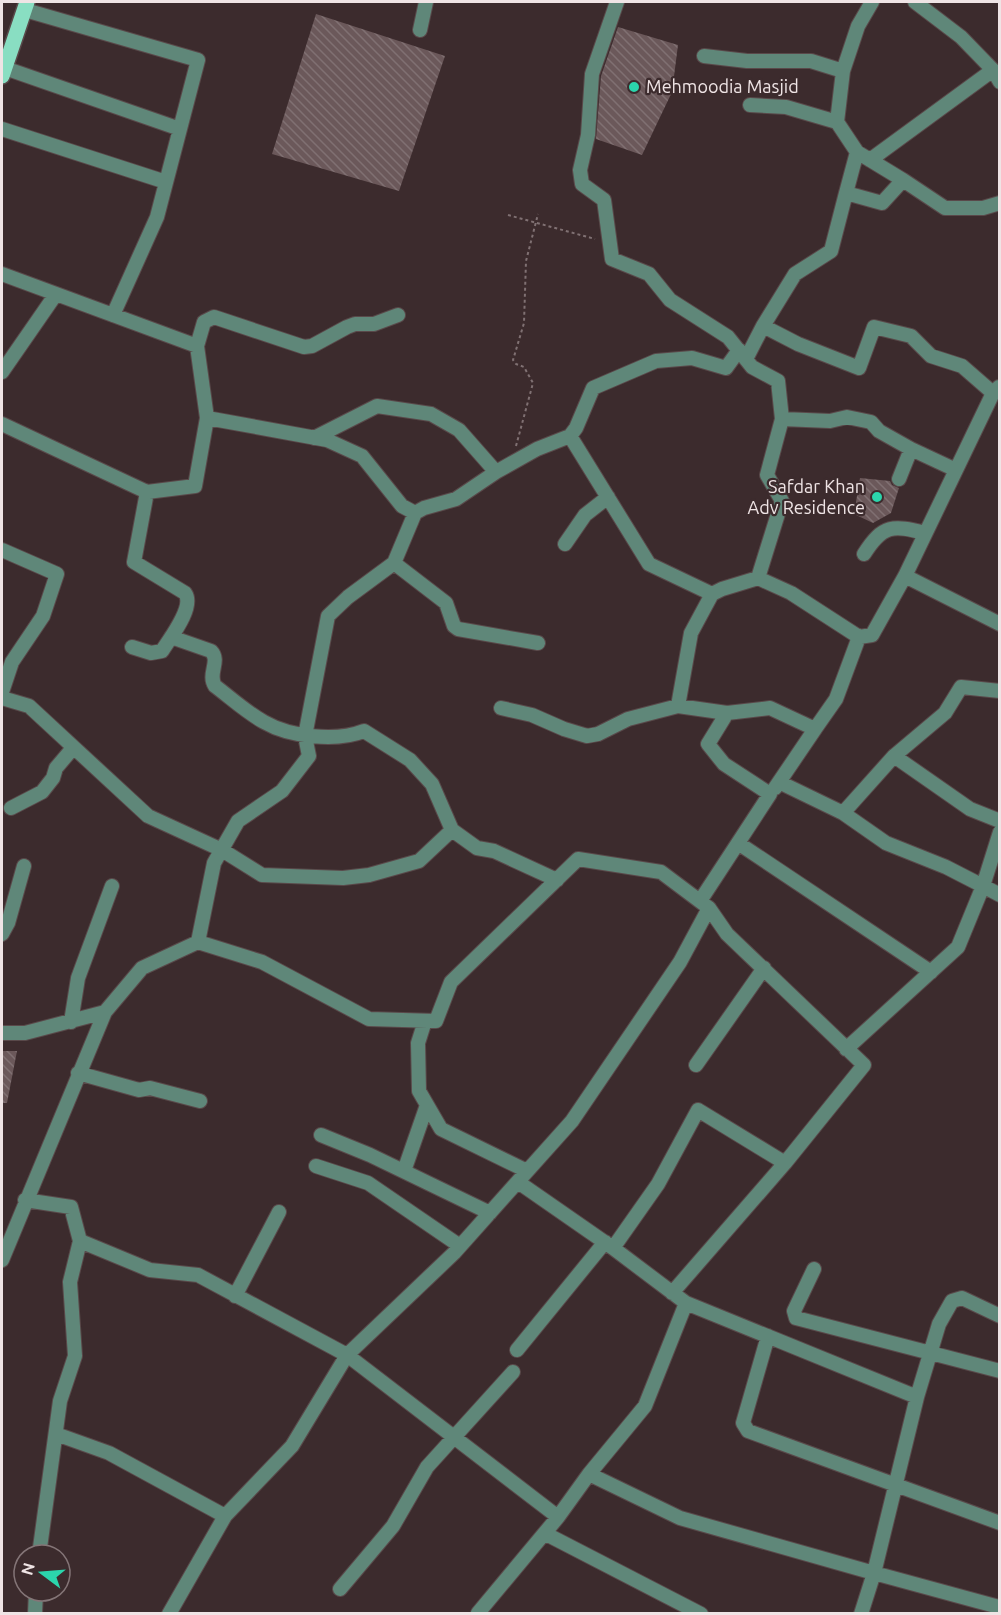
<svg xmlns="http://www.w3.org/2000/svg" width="1001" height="1615" viewBox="0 0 1001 1615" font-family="Ubuntu,sans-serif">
	<defs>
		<pattern id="building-back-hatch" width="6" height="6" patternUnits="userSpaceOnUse" patternTransform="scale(1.5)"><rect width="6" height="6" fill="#6b585a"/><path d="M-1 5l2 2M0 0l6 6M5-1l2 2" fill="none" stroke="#807072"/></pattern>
	</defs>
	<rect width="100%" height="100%" fill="#3c2b2d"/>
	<path fill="url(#building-back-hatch)" d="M316,14L445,56L399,191L272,154Z
		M618,27L678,45L672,92L642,155L596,139L601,76Z
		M860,478L890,481L892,485L899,488L891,513L873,523L854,514Z
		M2,1051H17L7,1103H2Z"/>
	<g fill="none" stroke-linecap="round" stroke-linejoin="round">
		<defs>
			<path id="minor" d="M617,2L592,74L588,135L580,170L582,184L604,200L612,259L649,274L670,300L728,337L752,367L778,381L782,419L830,421L847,417L871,422L879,431L911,449L899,479
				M872,2L858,26L843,71L837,122L857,152L903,180
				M915,2L961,37L993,70
				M25,10L198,60L157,217L113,315
				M420,30L426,2
				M704,56L747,61H811L843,71
				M2,67L180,129
				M750,105L786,107L837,122
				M2,129L166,182
				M870,160L993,70L1000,82
				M846,193L857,152
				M2,274L197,346L207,418L327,440L362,456L402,506L415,513L424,508L456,499L496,472L537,449L570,436L576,428L593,388L656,361L692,358L726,368L739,350
				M763,326L798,344L859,368L874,327L911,336L931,356L962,366L993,393
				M197,346L204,322L214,317L304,347L312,346L347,327L355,324H374L398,315
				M746,359L763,326L795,274L831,251L846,193L882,203L903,180L945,208H983L1000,203
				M2,372L56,294
				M2,424L147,492L195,486L207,418
				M570,436L649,564L712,594
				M314,438L377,406L431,414L459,430L496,472
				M956,470L993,393L999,387
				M565,544L585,515L608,497
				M2,550L57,574L43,616L12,662L2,692
				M864,554C883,524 893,525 925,533
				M394,563L446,603L454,626L458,629L538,643
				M905,576L1000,624
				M758,578L782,501L767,475L782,419
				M859,637L872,635L905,576L956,470L911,449
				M132,647L151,653L162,651C170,638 195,607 185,593L134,562L147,492
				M2,698L29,706L148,816L222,850L262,875L343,878L369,875L419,861L452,830L432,784L410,760L364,731C336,742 290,737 264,722C246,712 231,698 215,686C207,674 221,661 211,651L171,637
				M678,706L691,633L712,594L722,589L758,578L791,593L859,637L836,699L815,729
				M501,708L532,715L564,729L587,736L598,734L628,719L678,706L727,713L708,744L724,764L770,794L700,901
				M727,713L770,708L815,729L775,788
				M894,756L970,809L1000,821
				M779,782L843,813L886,843L946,867L983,886L958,947L846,1049
				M11,808L42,792L53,778L56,768L73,748
				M843,813L894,756L945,713L961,687L1000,691
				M452,830L477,848L494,851L557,880
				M1000,832L983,886L1000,895
				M738,843L931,972
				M2,934L8,923L24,866
				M425,1021L418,1043L419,1091L441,1129L527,1171
				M71,1022L78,978L112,886
				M2,1033H25L105,1012L142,968L198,942L214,863L238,821L282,791L309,756L305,736L328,616L348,597L394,563L415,513
				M696,1065L764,968
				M78,1073L139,1090L150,1088L200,1101
				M321,1135L370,1155L490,1213
				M316,1166L368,1183L460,1246
				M404,1171L427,1105
				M25,1200L71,1207L80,1241L150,1270L198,1275L347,1355L558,1517L589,1474L645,1406L686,1303L613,1248L518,1182
				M613,1248L658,1184L698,1110L785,1163
				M2,1260L105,1012
				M814,1269L794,1311L796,1318L1000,1371
				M672,1293L785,1163L864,1065L727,934L709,908
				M235,1296L279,1212
				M686,1303L917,1397
				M768,1336L743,1423L748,1431L1000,1523
				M517,1350L605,1242
				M56,1434L109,1453L225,1516
				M589,1474L680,1518L874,1573L917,1397L939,1324L952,1301L962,1298L1000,1316
				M546,1534L701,1614
				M39,1555L60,1401L75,1356L70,1282L80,1241
				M340,1589L393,1526L427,1467L513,1372
				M478,1613L558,1517
				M35,1614L36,1591
				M169,1614L225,1516L292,1446L347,1355L454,1253L572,1121L680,962L709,908L661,872L578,859L451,982L436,1021L369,1019L262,962L198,942
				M861,1614L874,1573L999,1607"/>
			<path id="major" d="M2,76L27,2"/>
		</defs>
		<use href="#minor" stroke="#59494a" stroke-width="16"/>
		<use href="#major" stroke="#59494a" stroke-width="18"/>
		<path stroke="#807173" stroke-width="2" stroke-dasharray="3 3" stroke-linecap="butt" d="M508,215L595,239
			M516,446L533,383L524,367L516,364L513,360L524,323L526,261L538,214"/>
		<use href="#minor" stroke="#5f8779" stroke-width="14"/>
		<use href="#major" stroke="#89dec2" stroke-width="15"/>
	</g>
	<g fill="#2bd5ac" stroke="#3c2b2d" stroke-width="2">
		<circle cx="634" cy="87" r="6"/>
		<circle cx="877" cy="497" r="6"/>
	</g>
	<g text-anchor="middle" stroke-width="4.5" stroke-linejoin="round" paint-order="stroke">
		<g font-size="18" fill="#efe4e5" stroke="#3c2b2d" text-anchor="start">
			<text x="646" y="93">Mehmoodia Masjid</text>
			<text x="865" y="493" text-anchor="end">Safdar Khan<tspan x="865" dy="21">Adv Residence</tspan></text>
		</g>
	</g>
	<rect width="1001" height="1615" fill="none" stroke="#efe4e5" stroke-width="6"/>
	<g transform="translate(42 1573) rotate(286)"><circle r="28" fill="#3c2b2d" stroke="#847577" stroke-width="1.5"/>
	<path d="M0-4.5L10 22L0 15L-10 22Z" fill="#2bd5ac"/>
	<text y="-9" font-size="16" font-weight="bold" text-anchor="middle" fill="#efe4e5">N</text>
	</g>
</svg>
